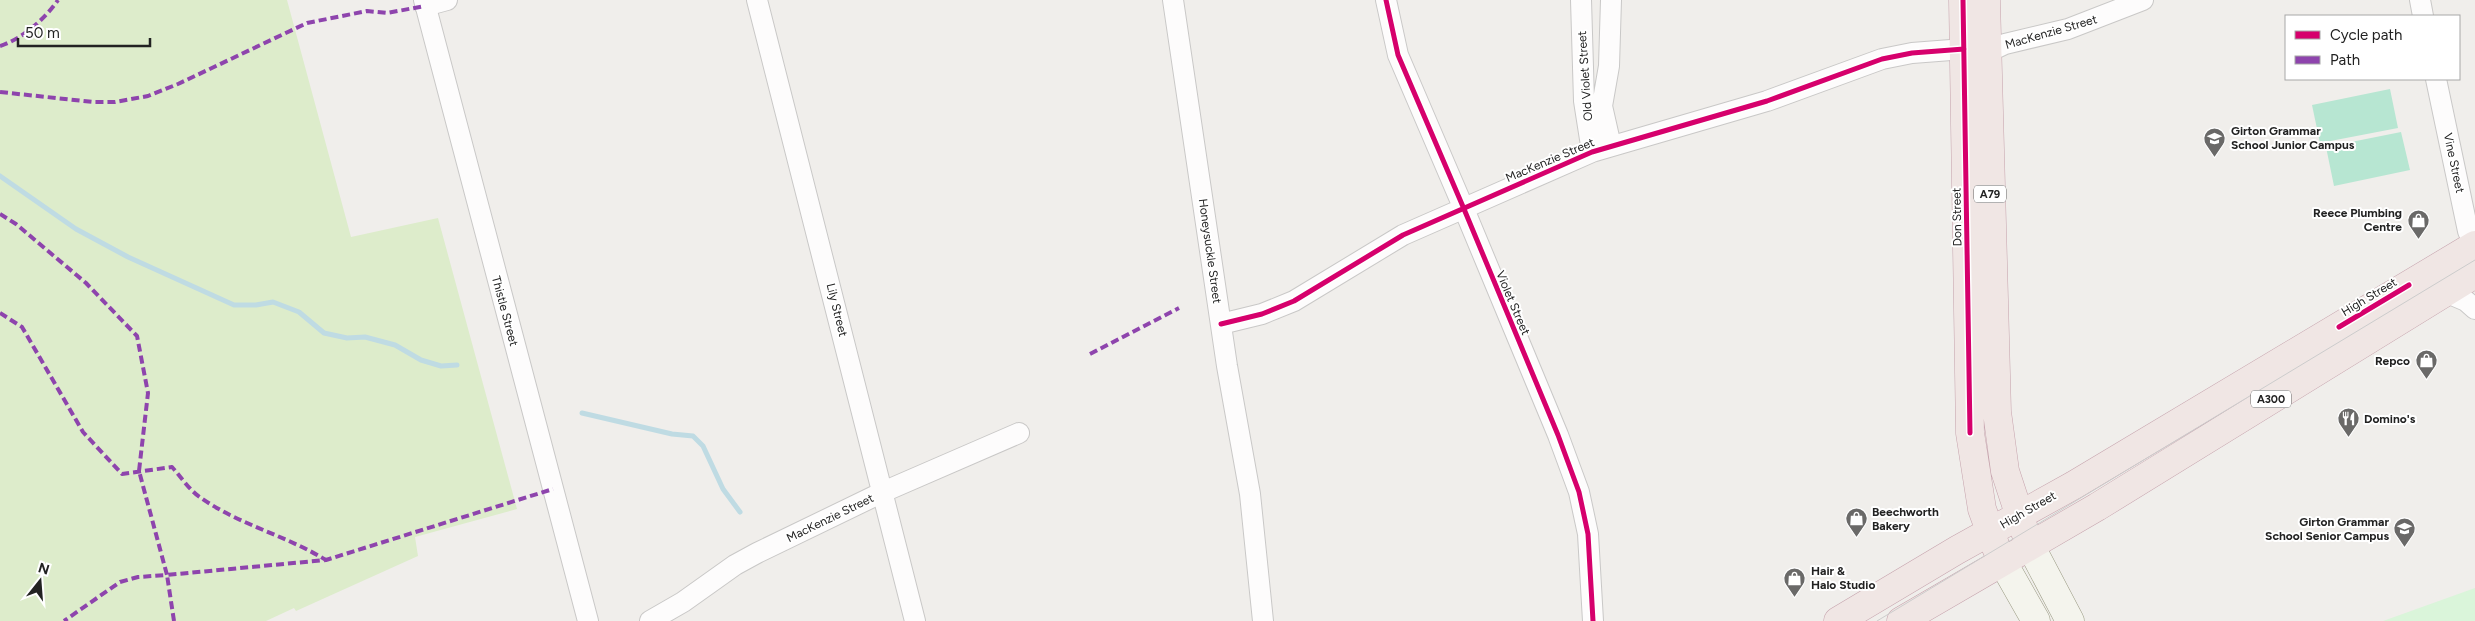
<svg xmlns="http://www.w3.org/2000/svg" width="2475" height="621" viewBox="0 0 2475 621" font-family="Figtree,sans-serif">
	<rect width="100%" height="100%" fill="#f0eeeb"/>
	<path fill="#ddeccb" d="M0,0H287L351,237L438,218L517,509L415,537L418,556L296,611L294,608L266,621H0Z"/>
	<path fill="#daf5da" d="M2475,588V621H2383Z"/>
	<path fill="#b7e6d2" d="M2390,89L2398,128L2320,143L2312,105Z
		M2401,132L2410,170L2334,186L2326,147Z"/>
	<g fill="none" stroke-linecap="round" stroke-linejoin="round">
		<path stroke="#bfdbe3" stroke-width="5" d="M0,176L76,229L128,257L234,305H256L273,302L299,312L324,333L347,338L365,337L395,345L421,360L441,366L457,365
			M582,413L672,434L693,436L703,446L723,489L740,512"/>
		<defs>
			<path id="minor" d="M424,0L588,621
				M757,0L915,621
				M1173,0L1227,366L1250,494L1263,621
				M1386,0L1398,55L1464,209L1558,435L1579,492L1588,534L1593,621
				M1581,0L1584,101L1592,152
				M2420,0L2423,16
				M425,6L447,0
				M1988,52L2005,44L2068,29L2143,0
				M2436,79L2468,231L2474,246
				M1611,146L1602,106L1609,66L1611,0
				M2445,292L2466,301L2475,309
				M1221,324L1262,314L1294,301L1403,235L1592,152L1767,101L1882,59L1912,53L1964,49
				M650,621L683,602L735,565L757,553L883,492L1019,433"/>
			<path id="secondary" d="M2030,545L2070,621
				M2002,561L2036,621"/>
			<path id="trunk" d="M1963,0L1970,433L1982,509L1997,550
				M1986,0L1997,412L2005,471L2025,532
				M1838,621L1957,550L2074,485L2475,245
				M1901,621L2097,507L2475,274"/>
		</defs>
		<use href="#minor" stroke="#c9c8c7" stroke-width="22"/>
		<use href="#secondary" stroke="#999a82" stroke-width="29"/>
		<use href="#trunk" stroke="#c5a2ac" stroke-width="29"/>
		<use href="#minor" stroke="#fdfcfc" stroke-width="20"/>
		<use href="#secondary" stroke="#f4f4ed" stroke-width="28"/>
		<use href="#trunk" stroke="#f0e6e4" stroke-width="28"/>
		<path stroke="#ccc" stroke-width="1" d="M1877,621L2475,260"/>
		<path stroke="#8e44ad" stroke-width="4" stroke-dasharray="8 4" stroke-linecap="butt" d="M0,46C22,39 45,19 58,0
			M0,92L93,102H115L148,96L178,84L307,23L367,11L387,13L425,6
			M0,214L16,224L86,283L137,336L148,393L139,471L167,575L138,577L120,582L64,621
			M0,313L22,327L83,432L122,474L172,467C181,477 190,491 201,498C240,525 287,536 326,560
			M1090,354L1179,308
			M174,621L167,575L326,560L553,489"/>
		<defs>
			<path id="cycleway" d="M1386,0L1398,55L1464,209L1558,435L1579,492L1588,534L1593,621
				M1963,0L1970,433
				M1221,324L1262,314L1294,301L1403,235L1592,152L1767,101L1882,59L1912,53L1964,49
				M2339,327L2409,285"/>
		</defs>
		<use href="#cycleway" stroke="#fff" stroke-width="8"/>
		<use href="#cycleway" stroke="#d6006c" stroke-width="5"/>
	</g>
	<defs>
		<symbol id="school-pin" viewBox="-11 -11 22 30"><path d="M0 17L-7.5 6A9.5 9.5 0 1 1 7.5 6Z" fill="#6a6968" stroke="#fff"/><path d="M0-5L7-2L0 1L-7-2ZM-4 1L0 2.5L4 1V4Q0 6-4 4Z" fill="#fff"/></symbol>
		<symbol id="shop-pin" viewBox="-11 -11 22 30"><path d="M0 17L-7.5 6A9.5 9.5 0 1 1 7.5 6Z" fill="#6a6968" stroke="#fff"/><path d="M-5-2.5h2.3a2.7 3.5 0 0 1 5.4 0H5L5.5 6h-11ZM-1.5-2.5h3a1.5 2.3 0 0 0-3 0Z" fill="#fff"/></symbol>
		<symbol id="restaurant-pin" viewBox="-11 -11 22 30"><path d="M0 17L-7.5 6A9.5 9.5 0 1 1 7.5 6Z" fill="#6a6968" stroke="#fff"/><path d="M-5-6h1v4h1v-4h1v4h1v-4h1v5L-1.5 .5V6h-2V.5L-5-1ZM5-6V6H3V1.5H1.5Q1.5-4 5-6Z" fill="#fff"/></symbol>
	</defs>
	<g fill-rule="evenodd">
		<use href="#school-pin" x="2202" y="126" width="25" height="34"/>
		<use href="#shop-pin" x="2406" y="208" width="25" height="34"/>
		<use href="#shop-pin" x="2414" y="348" width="25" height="34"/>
		<use href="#restaurant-pin" x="2336" y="406" width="25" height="34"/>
		<use href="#shop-pin" x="1844" y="506" width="25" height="34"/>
		<use href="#school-pin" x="2392" y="516" width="25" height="34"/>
		<use href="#shop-pin" x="1782" y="566" width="25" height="34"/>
	</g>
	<g text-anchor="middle" stroke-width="4" stroke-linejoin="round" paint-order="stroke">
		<g fill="#fff" stroke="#646464" stroke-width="1">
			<rect x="1974" y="185.5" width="32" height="17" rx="4"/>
			<rect x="2251" y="390.5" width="40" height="17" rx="4"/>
		</g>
		<g font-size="11" font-weight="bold" fill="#222">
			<text x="1990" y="198">A79</text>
			<text x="2271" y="403">A300</text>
		</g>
		<g font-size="12" fill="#222" stroke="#fff">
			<text transform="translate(2051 32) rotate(-16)" y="4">MacKenzie Street</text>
			<text transform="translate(1585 76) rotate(-94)" y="4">Old Violet Street</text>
			<text transform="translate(1550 160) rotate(-23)" y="4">MacKenzie Street</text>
			<text transform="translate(2454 163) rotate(78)" y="4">Vine Street</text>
			<text transform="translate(1957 217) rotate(-91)" y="4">Don Street</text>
			<text transform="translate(1210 251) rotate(82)" y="4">Honeysuckle Street</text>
			<text transform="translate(2369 297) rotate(-31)" y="4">High Street</text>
			<text transform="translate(1513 303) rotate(67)" y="4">Violet Street</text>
			<text transform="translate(837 310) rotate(76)" y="4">Lily Street</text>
			<text transform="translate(505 311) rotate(75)" y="4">Thistle Street</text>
			<text transform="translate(2028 510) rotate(-30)" y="4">High Street</text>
			<text transform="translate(830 518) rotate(-26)" y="4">MacKenzie Street</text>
		</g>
		<g font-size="12" font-weight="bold" fill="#222" stroke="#fff" text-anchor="start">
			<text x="2231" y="135">Girton Grammar<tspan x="2231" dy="14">School Junior Campus</tspan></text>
			<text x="2402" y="217" text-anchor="end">Reece Plumbing<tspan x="2402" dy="14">Centre</tspan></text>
			<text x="2410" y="365" text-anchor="end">Repco</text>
			<text x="2364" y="423">Domino's</text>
			<text x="1872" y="516">Beechworth<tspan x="1872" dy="14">Bakery</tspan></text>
			<text x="2389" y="526" text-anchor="end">Girton Grammar<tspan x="2389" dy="14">School Senior Campus</tspan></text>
			<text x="1811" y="575">Hair &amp;<tspan x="1811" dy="14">Halo Studio</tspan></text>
		</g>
	</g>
	<rect x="2285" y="15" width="175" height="65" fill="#ffffff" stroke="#a7a7a7"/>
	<rect x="2295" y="31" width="25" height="8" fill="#d6006c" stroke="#a7a7a7"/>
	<text x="2330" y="40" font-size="15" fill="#222222">Cycle path</text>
	<rect x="2295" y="56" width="25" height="8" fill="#8e44ad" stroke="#a7a7a7"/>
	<text x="2330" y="65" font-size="15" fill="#222222">Path</text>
	<g transform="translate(40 581) rotate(17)" stroke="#ffffff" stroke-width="4" paint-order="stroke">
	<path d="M0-4L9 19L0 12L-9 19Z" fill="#222222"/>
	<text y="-8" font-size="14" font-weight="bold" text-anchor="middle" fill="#222222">N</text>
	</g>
	<path d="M18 38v8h132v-8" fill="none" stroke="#222222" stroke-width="2.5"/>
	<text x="25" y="38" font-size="15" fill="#222222" stroke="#ffffff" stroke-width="4" paint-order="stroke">50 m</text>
</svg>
